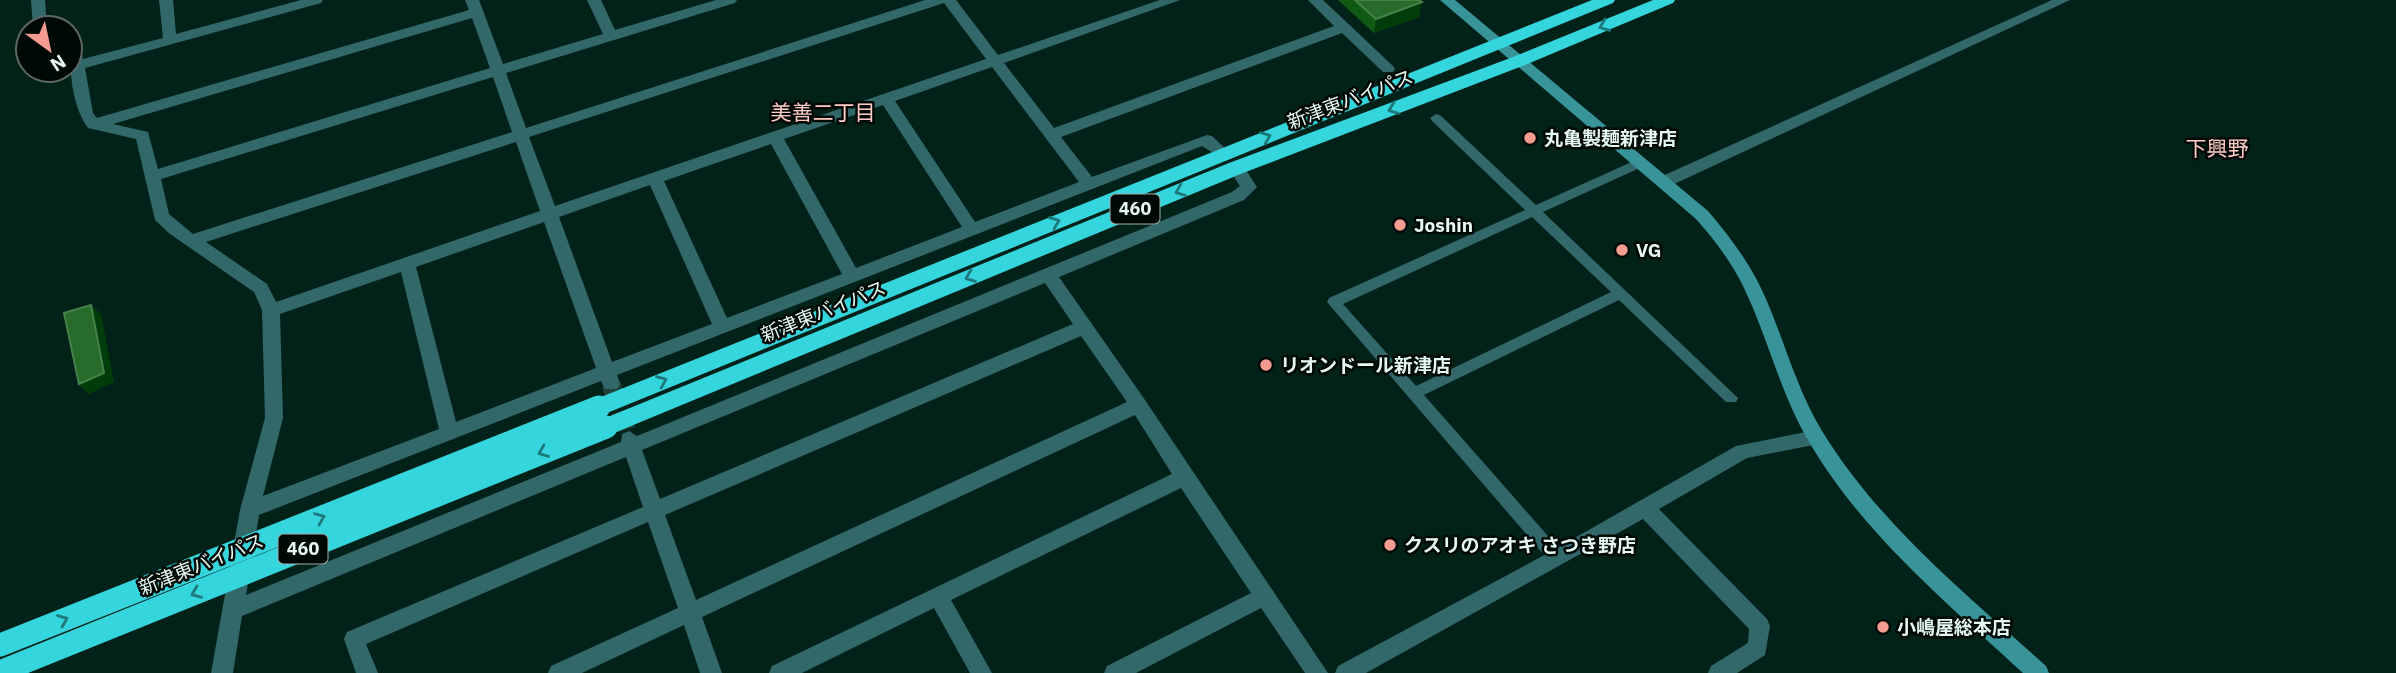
<svg xmlns="http://www.w3.org/2000/svg" width="2396" height="673" viewBox="0 0 2396 673" font-family="'IBM Plex Sans','Noto Sans JP',sans-serif">
	<rect width="100%" height="100%" fill="#002219"/>
	<g fill="none" stroke-linecap="round" stroke-linejoin="round">
		<path stroke="#224239" stroke-width="19" stroke-dasharray="19 10" stroke-linecap="butt" d="M611,384L629,439"/>
		<path fill="#33686b" fill-rule="evenodd" d="M1436,114L1440,115L1536,205L1636,160H1644L1646,163L1644,166L1543,212L1738,398L1736,402H1726L1619,300L1424,395L1563,553L1565,558L1563,563L1557,565L1551,563L1327,302L1329,298L1525,210L1432,121L1430,118ZM1532,217L1611,292L1416,386L1343,304Z"/>
		<path fill="#33686b" fill-rule="evenodd" d="M31,0H45L47,28H33Z
			M159,0H173L176,34L301,0H323L321,3L85,68L93,113L97,118L469,10L465,0H479L503,64L603,34L587,0H601L615,30L716,0H737L735,3L506,73L526,128L925,0H956L998,55L1160,0H1180L1004,63L1054,128L1334,26L1308,0H1323L1393,66L1395,69L1393,72H1383L1342,33L1061,137L1092,177L1207,135L1212,136L1231,154L1223,159L1202,146L617,375L620,384L617,389H605L601,381L259,515L246,595L621,442L622,434L629,431L637,436L1232,192L1240,186L1228,168L1236,163L1242,164L1257,187L1244,200L1059,277L1145,400L1328,673H1305L1261,608L1136,673H1104L1107,666L1251,593L1181,488L951,600L992,673H970L934,608L802,673H769L772,666L1172,474L1135,415L702,617L722,673H700L684,625L582,673H548L551,666L678,608L648,522L366,644L378,673H356L344,639L347,632L643,507L626,457L242,616L233,673H211L240,510L265,418L262,310L254,292L170,234L155,220L136,139L88,128C71,104 70,71 70,43L79,45L83,59L163,38ZM944,3L986,59L555,206L529,137ZM472,18L490,68L158,169L148,132L113,124ZM992,67L1079,182L975,222L895,101ZM493,77L512,132L193,234L169,214L161,179ZM883,105L962,227L856,268L784,139ZM516,142L540,211L276,302L267,284L206,242ZM771,144L842,274L727,318L664,181ZM650,185L712,324L612,362L559,217ZM544,222L596,368L456,422L416,267ZM401,272L439,429L263,496L283,418L280,314ZM1045,283L1073,324L660,499L642,450ZM1081,336L1127,402L696,600L665,515Z
			M2052,0H2070L1670,186L1664,187L1656,182L1658,178Z
			M1816,430L1823,433L1825,438L1823,443L1747,458L1659,509L1767,619L1770,626L1765,655L1737,673H1708L1711,666L1748,643L1749,629L1643,519L1366,673H1335L1338,666L1550,552L1736,446Z"/>
		<path fill="#389499" fill-rule="evenodd" d="M1440,0H1455L1708,211C1731,238 1752,266 1766,299C1785,343 1797,390 1822,431C1879,524 1966,594 2046,666L2049,673H2023C1946,602 1861,532 1808,440C1780,392 1768,338 1744,288C1732,263 1715,240 1696,219Z"/>
		<path fill="#35d5dd" fill-rule="evenodd" d="M1592,0H1615L1613,3L607,413L599,416L591,413L588,407L591,401Z
			M1653,0H1675L1673,3L1525,65L1243,173L614,433L606,436L598,433L595,427L598,421L1229,163L1513,57Z"/>
		<path stroke="#35d5dd" stroke-width="23" d="M0,645L599,407
			M0,672L606,427"/>
	</g>
	<path fill="#105b13" d="M1338,0H1419V17L1374,33Z"/>
	<path fill="#003d0b" d="M1422,2L1419,17L1374,33L1376,19Z
		M91,305L101,314L114,382L89,394L79,384Z"/>
	<path fill="#276c2b" stroke="#45824a" stroke-width="2" d="M1355,0H1419L1422,2L1376,19Z
		M91,305L104,373L79,384L64,313Z"/>
	<defs><path id="oneway-chevron" d="M-2-3.5L2.5 0L-2 3.5" fill="none" stroke-width="1.6" stroke-linecap="round" stroke-linejoin="round" transform="scale(1.75)"/></defs>
	<g stroke="#1d797c">
		<use href="#oneway-chevron" transform="translate(1604 26) rotate(158)"/>
		<use href="#oneway-chevron" transform="translate(1393 109) rotate(159)"/>
		<use href="#oneway-chevron" transform="translate(1266 137) rotate(-22)"/>
		<use href="#oneway-chevron" transform="translate(1180 191) rotate(158)"/>
		<use href="#oneway-chevron" transform="translate(1055 222) rotate(-22)"/>
		<use href="#oneway-chevron" transform="translate(970 277) rotate(158)"/>
		<use href="#oneway-chevron" transform="translate(662 381) rotate(-22)"/>
		<use href="#oneway-chevron" transform="translate(543 452) rotate(158)"/>
		<use href="#oneway-chevron" transform="translate(320 518) rotate(-22)"/>
		<use href="#oneway-chevron" transform="translate(196 593) rotate(158)"/>
		<use href="#oneway-chevron" transform="translate(63 620) rotate(-22)"/>
	</g>
	<g fill="#f59c91" stroke="#000805" stroke-width="2.5">
		<circle cx="1530" cy="138" r="7"/>
		<circle cx="1400" cy="225" r="7"/>
		<circle cx="1622" cy="250" r="7"/>
		<circle cx="1266" cy="365" r="7"/>
		<circle cx="1390" cy="545" r="7"/>
		<circle cx="1883" cy="627" r="7"/>
	</g>
	<g text-anchor="middle" stroke-width="5" stroke-linejoin="round" paint-order="stroke">
		<g fill="#000805" stroke="#a0b0aa" stroke-width="2">
			<rect x="1110.5" y="194.5" width="49" height="29" rx="5"/>
			<rect x="278.5" y="534.5" width="49" height="29" rx="5"/>
		</g>
		<g font-size="18" font-weight="bold" fill="#e5f8f1">
			<text x="1135" y="215">460</text>
			<text x="303" y="555">460</text>
		</g>
		<g font-size="19" fill="#e5f8f1" stroke="#000805">
			<text transform="translate(1350 99) rotate(-21)" y="7">新津東バイパス</text>
			<text transform="translate(823 311) rotate(-22)" y="7">新津東バイパス</text>
			<text transform="translate(201 564) rotate(-22)" y="7">新津東バイパス</text>
		</g>
		<g font-size="19" font-weight="bold" fill="#e5f8f1" stroke="#000805" text-anchor="start">
			<text x="1544" y="145">丸亀製麺新津店</text>
			<text x="1414" y="232">Joshin</text>
			<text x="1636" y="257">VG</text>
			<text x="1280" y="372">リオンドール新津店</text>
			<text x="1404" y="552">クスリのアオキ さつき野店</text>
			<text x="1897" y="634">小嶋屋総本店</text>
		</g>
		<g font-size="21" fill="#ffcbc4" stroke="#000805">
			<text x="823" y="120">美善二丁目</text>
			<text x="2217" y="156">下興野</text>
		</g>
	</g>
	<g transform="translate(49 49) rotate(147)"><circle r="33" fill="#000805" stroke="#5c6863" stroke-width="2"/>
	<path d="M0-5L12 26L0 18L-12 26Z" fill="#f59c91"/>
	<text y="-10" font-size="19" font-weight="bold" text-anchor="middle" fill="#e5f8f1">N</text>
	</g>
</svg>
